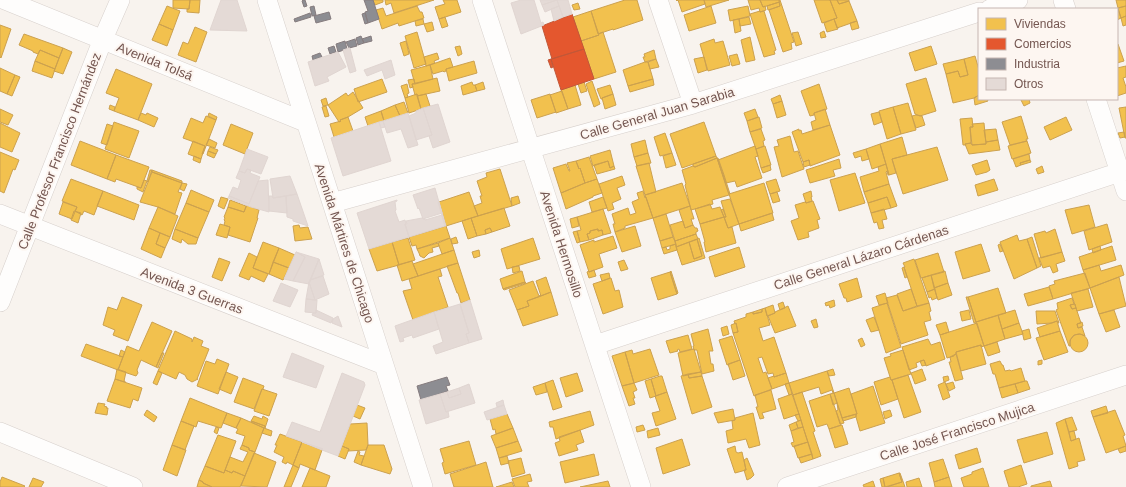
<svg xmlns="http://www.w3.org/2000/svg" width="1126" height="487" viewBox="0 0 1126 487" font-family="Arial,sans-serif">
	<rect width="100%" height="100%" fill="#f8f3ee"/>
	<path fill="#f2c14e" stroke="#cca14f" d="M173,0H190L189,9L173,8Z
		M190,0H200L199,13L187,12V9H189Z
		M373,0H383V2L375,5Z
		M385,0H434L394,13L391,3L386,5Z
		M443,0H457L461,12L439,19L435,7L445,4Z
		M625,0H637L643,20L613,30V29L598,34L591,11Z
		M676,0H704L705,4L682,12L678,0L677,1Z
		M704,0H729L706,7Z
		M748,0H760L763,7L765,6L766,10L760,12L759,8L751,10Z
		M760,0H779L780,2L763,7Z
		M779,0H780L794,42L791,43L792,49L783,52L769,10L780,6Z
		M814,0H830L837,18L822,23Z
		M830,0H837L839,4L849,1L857,21L837,28L834,19L837,18Z
		M837,0H849V1L839,4Z
		M1116,0H1126V6L1118,8Z
		M779,2L780,6L768,10L767,6Z
		M578,3L580,9L574,10L572,5Z
		M167,6L180,11L173,30L159,24Z
		M417,6L420,12H422L424,18L399,26L398,23L382,29L376,10L383,8L386,16Z
		M711,6L716,23L689,31L684,15Z
		M748,6L750,16L730,21L728,10Z
		M1126,6V16L1121,18L1118,8Z
		M1117,9H1118L1121,18L1117,20Z
		M591,11L599,35L581,41L573,17Z
		M760,11V12L764,11L776,50L774,51L775,54L764,57L750,14Z
		M1126,16V25L1123,26L1121,18Z
		M445,17L448,26L442,28L439,19Z
		M749,17L751,24L740,26L739,19Z
		M423,19L424,24L416,26L415,21Z
		M739,19L741,31L735,33L733,20Z
		M834,19L838,29L827,32L824,23Z
		M857,21L859,28L852,30L850,23Z
		M432,22L434,30L427,32L424,24Z
		M159,24L173,30L167,46L152,40Z
		M0,25L11,29L1,58L0,57Z
		M195,27L207,32L196,62L178,55L183,42L188,44Z
		M824,31L826,37L821,38L820,33Z
		M417,32L426,64L414,68L405,36Z
		M603,32L616,72L594,79L581,41L599,35L598,34Z
		M798,32L802,44L796,46L792,33Z
		M24,34L63,48L59,58L40,50L38,54L33,52V51L19,45Z
		M750,37L755,60L746,62L741,40Z
		M714,39L715,43L723,41L730,65L708,71L700,44Z
		M406,41L409,54L404,56L400,43Z
		M1118,44L1124,61L1117,63V45Z
		M460,46L462,54L458,56L455,47Z
		M931,46L937,64L915,71L909,53Z
		M63,48L72,52L63,74L54,71Z
		M40,50L59,58L55,69L35,61Z
		M654,50L656,59L645,62L643,57H645L644,54Z
		M437,53L439,59L434,61L435,63L426,66L424,57Z
		M737,54L740,64L732,66L729,56Z
		M975,56L979,70V95L974,98L953,103L946,74L958,71L960,77L968,75L964,59Z
		M704,57L707,70L698,73L694,59Z
		M450,58L453,67L446,69V71L444,72L443,71L433,74L430,65Z
		M656,59L659,67L650,69L648,62Z
		M964,59L968,75L960,77L958,71L946,74L943,64Z
		M35,61L55,69L52,78L32,71Z
		M474,61L477,73L449,81L446,69Z
		M645,62H648L653,79L628,86L623,70Z
		M430,65L433,79L415,84L411,70Z
		M1126,66V77L1123,78L1126,87V93L1117,96V68Z
		M0,68L15,75L7,94L0,91Z
		M116,69L152,84L138,120L114,111L119,98L106,93Z
		M15,75L20,77L12,96L7,94Z
		M437,78L440,91L417,96V94L415,95L412,84Z
		M926,78L936,111L920,116L915,114L906,84Z
		M382,79L387,92L358,102L354,89Z
		M414,79L415,84H412L413,87L410,88L408,80Z
		M653,79L654,85L630,92L628,86Z
		M592,81L600,104L594,107L586,84Z
		M472,82L473,85H475L477,91L463,95L461,86Z
		M483,82L485,89L477,91L475,85Z
		M584,82L587,91L581,93L578,84Z
		M407,84L409,93L407,94L408,97L405,98L401,86Z
		M819,84L827,109L814,113V115L810,116L801,91Z
		M575,85L581,105L568,109L561,90Z
		M610,85L613,94L602,98V99H601L597,89Z
		M562,91L568,109L556,113L550,95Z
		M353,92L363,108L348,117L340,120L341,121L339,122L328,105L346,93L348,96Z
		M417,94L421,109L409,113L405,98Z
		M426,94L430,106L421,109L417,96Z
		M550,94L556,112L537,118L531,100Z
		M613,94L616,105L605,109L602,98Z
		M780,95L782,101L773,104L771,99Z
		M979,95V99H987L988,101L975,105L974,98Z
		M326,98L328,105L323,106L321,100Z
		M1024,99H1029L1030,103L1024,106L1021,100Z
		M782,101L786,115L777,118L773,104Z
		M404,102L408,113L400,116L395,105Z
		M908,103L916,130L901,134L893,107Z
		M110,105L115,107L114,111L109,109Z
		M395,105L400,116L384,121L381,111Z
		M326,106L329,116L325,117L322,107Z
		M893,107L901,134L887,139L879,111Z
		M1126,107V138H1125L1119,108Z
		M0,109L13,115L8,125L0,122Z
		M755,109L758,117L747,121L744,113Z
		M825,109L830,125L813,130L811,122L816,120L814,113Z
		M381,111L384,121L368,126L365,117Z
		M879,112L882,122L874,125L871,114Z
		M141,113L146,115L147,113L158,118L154,127L138,120Z
		M209,113L217,117L216,120L208,116Z
		M916,115L922,116L925,125L916,128L912,116Z
		M206,116L216,120L203,154H202L205,146L183,138L191,118L203,123Z
		M1021,116L1028,139H1026L1027,141L1010,145L1002,122Z
		M348,117L353,131L334,137L330,124L341,121L340,120Z
		M759,117L762,128L750,132L747,121Z
		M1066,117L1072,130L1050,140L1044,127Z
		M972,118L973,127H970L971,143L965,144L966,145H963L960,119Z
		M114,122L139,131L129,158L105,149Z
		M704,122L716,156L682,168L670,134Z
		M0,123L20,133L12,152L0,147Z
		M984,123L986,144L972,145L970,127H973L972,124Z
		M107,124L113,126L107,145L101,143Z
		M231,124L253,133L245,154L223,145Z
		M830,125L840,155L810,166L809,160L803,162L792,132L799,129V131L801,130L802,134Z
		M761,129L765,140L763,141L764,146L756,149L750,132Z
		M996,129L998,140L986,142L984,130Z
		M1124,132L1125,137L1120,138L1118,133Z
		M665,133L672,153L660,156L654,137Z
		M790,136L794,152L798,151L804,169L782,177L774,147L779,146L777,140Z
		M902,137L907,155L892,159L896,173L889,175L880,144Z
		M209,139L217,143L215,148L206,145Z
		M645,140L648,153L634,157L631,144Z
		M998,140L1000,150L969,154L965,144L971,143L972,145L986,144V142Z
		M80,141L116,155L107,179L71,165Z
		M193,141L205,146L201,159L188,154Z
		M1027,141L1031,153L1012,159L1008,146Z
		M880,144L886,164L872,169L866,149Z
		M755,146L758,156L755,157L762,178L737,187L735,181L726,183L718,160Z
		M765,146L771,165L761,168L756,149Z
		M210,147L218,150L216,154L208,151Z
		M937,147L948,180L903,194L892,159Z
		M866,149L869,159L862,161L861,156L855,158L853,153Z
		M610,150L614,166L610,168L608,161L593,166L590,156Z
		M208,151L216,154L214,158L207,155Z
		M0,152L19,160L15,170L13,169L4,193L0,191Z
		M648,153L651,163L637,166L634,157Z
		M672,153L676,165L666,168L663,156Z
		M1029,154L1030,160L1020,163L1021,165L1016,167L1013,159Z
		M116,155L149,167L141,188L116,179L115,182L107,179Z
		M194,156L201,159L200,163L193,160Z
		M716,156L717,158L695,167L693,166V164Z
		M589,157L597,179L585,183L580,168L579,169L576,161Z
		M717,158L729,195L712,200L713,204L691,210L685,185L686,184L682,170L693,166L695,167Z
		M718,158L724,175L730,194H729L717,158Z
		M839,159L841,168L833,170L835,176L810,183L806,170Z
		M809,160L810,165L804,167L803,162Z
		M987,160L990,170L987,172L976,175L972,165Z
		M1030,160L1031,162L1021,165L1020,163Z
		M576,161L579,169L580,168L585,183L561,193L553,168L566,164L569,171H570L567,163Z
		M608,161L610,168L614,166L615,169L597,174L594,165Z
		M649,163L656,192L645,195L636,166Z
		M886,164L889,175H888L887,171L886,172L889,184L864,192L860,177L879,171L878,167Z
		M770,165L771,170L763,173L761,168Z
		M1042,166L1044,172L1038,174L1036,169Z
		M500,169L512,206L478,216L474,206L482,203L480,196H482L477,181L487,177L486,173Z
		M150,170H152L148,182L147,181Z
		M152,170L182,181V183L152,172Z
		M152,172L182,183L178,192L182,193L175,214L158,207L140,202Z
		M855,173L865,203L839,211L830,180Z
		M622,176L625,185L617,188L621,199L612,203L614,209L608,211L599,184Z
		M71,179L103,191L94,215L84,211L82,215L75,211L77,207L62,201Z
		M597,179L602,193L593,196V197L566,209L561,193L585,183Z
		M776,179L780,191L770,194L766,182Z
		M994,179L998,190L978,196L975,185Z
		M144,180L147,181L143,192L137,189V187L141,188Z
		M182,183L187,184L184,191L180,189Z
		M682,183L690,206L653,218L645,195Z
		M764,183L773,213L739,224L729,194Z
		M889,184L897,206L891,208L887,197L868,203L864,192Z
		M191,190L214,200L209,212L186,203Z
		M103,191L139,205L134,220L97,206Z
		M643,191L645,198L646,197L653,218L625,226V228L615,232L613,224H615L612,214L628,208L630,215L636,213L632,202L639,199L637,193Z
		M811,191L812,197H811L812,201L806,203L803,194Z
		M469,192L478,216L446,226L439,202Z
		M777,192L780,201L773,203L770,194Z
		M518,196L520,203L512,206L511,198Z
		M221,197L228,199L224,209L218,206Z
		M603,197L607,208L592,212L589,202Z
		M887,197L891,208L871,213L868,203Z
		M730,199L739,224L728,228L724,217H726L721,201Z
		M230,200L246,206L244,212L228,207Z
		M813,201L820,219L817,220L819,228L808,232L809,237L798,240L791,221L799,218L795,205L805,202L806,203Z
		M63,202L77,207L72,219L59,214Z
		M186,203L209,212L198,238L175,229Z
		M710,204L712,209L720,207L724,217L700,224L695,209Z
		M247,205L259,210L257,218H258L250,242L228,235L230,227L224,225L225,221L224,220L225,218L224,217L228,207L244,212Z
		M1089,205L1095,227L1072,234L1065,210Z
		M690,206L694,219H691L693,225L685,228L679,210Z
		M158,207L178,216L170,237L149,228Z
		M504,208L510,226L492,232L490,228L485,230L486,234L477,236L471,218Z
		M603,209L611,233L603,235L602,230L598,231V229L590,231V233L587,234L589,240L580,242L577,231L581,230L577,217Z
		M723,209L726,217H724L721,210Z
		M884,209L887,219L882,220L884,228L879,229L877,222L874,223L871,213Z
		M74,211L81,213L78,223L71,220Z
		M772,213L774,220L741,231L739,224Z
		M666,214L673,237L660,241L653,218Z
		M577,217L579,226L572,228L570,219Z
		M724,217L728,228L732,227L736,243L706,252L704,242H705L700,224Z
		M471,218L477,236L468,239L462,221Z
		M683,221L685,228L693,225L695,228H697L698,231L696,232V234L675,241L670,225Z
		M220,224L230,227L227,238L216,235Z
		M1107,224L1112,242L1089,250L1084,231Z
		M299,225L300,228L308,227L312,239L295,241L293,226Z
		M446,226L450,238L417,249L416,245L412,246L409,237Z
		M635,226L641,246L622,252L615,232Z
		M149,228L160,233L156,244L165,248L161,258L141,249Z
		M490,228L492,232L486,234L485,230Z
		M175,229L198,238L196,244H188L182,239L181,243L172,239Z
		M598,229V231L602,230L603,235L589,240L587,234L590,233V231Z
		M1055,229L1062,252L1041,258L1034,234L1045,231L1046,233Z
		M577,231L580,242L577,243L573,232Z
		M160,233L170,237L165,248L156,244Z
		M696,234L698,239L676,247L675,241Z
		M1017,235L1019,241L1027,239L1037,268L1014,279L1000,242Z
		M613,236L617,248L599,254L603,267L589,272L580,245L594,240V242Z
		M456,237L458,243L452,244L451,239Z
		M673,237L676,244L662,248L660,241Z
		M1032,237L1041,266L1037,268L1027,239Z
		M408,238L415,260L399,265L392,242Z
		M450,238L454,250L442,254L438,243Z
		M533,238L540,259L507,269L501,249Z
		M699,238L705,258L682,265L676,247L689,242L694,259L702,256L697,239Z
		M697,239L702,256L694,259L689,242Z
		M263,242L279,248L269,274L253,268Z
		M392,242L399,265L377,271L369,249Z
		M438,243L439,246L432,248L433,252L429,253L424,258L420,256L419,253L417,249Z
		M676,244L677,250L664,254L662,248L666,247L667,250L670,249V246Z
		M981,244L990,271L963,279L955,252Z
		M1000,244L1003,251L1000,252L998,245Z
		M1100,246L1101,250L1093,253L1092,249Z
		M1112,246L1116,260L1083,270L1079,257Z
		M739,247L745,267L715,277L709,257Z
		M279,248L295,255L289,268L273,262Z
		M454,250L458,263L418,276L413,264Z
		M479,250L480,256L474,258L472,252Z
		M1062,252L1065,261L1056,264L1058,271L1053,273L1050,266L1043,268L1039,258Z
		M249,253L257,257L253,268L268,274L264,282L251,276L249,280L239,276Z
		M938,253L944,272L921,278L915,260Z
		M219,258L230,262L222,281L212,277Z
		M914,259L929,303L917,306L904,267H905L903,263Z
		M624,260L628,269L621,271L618,262Z
		M412,261L418,276L402,281L397,265Z
		M273,262L289,268L283,280L269,274Z
		M458,263L470,300L461,303L458,293H457L447,266Z
		M1099,265L1101,271L1121,265L1124,275L1090,288L1083,270Z
		M519,266L520,271L513,273L512,267Z
		M904,267L907,277L905,278L902,268Z
		M440,269L442,276L438,277L448,307L413,320L403,291L412,289L409,279Z
		M594,270L596,276L589,278L587,272L589,271V272Z
		M522,271L525,282L503,289L500,279Z
		M671,271L678,293L677,294L670,272Z
		M945,271L948,283L934,288L931,275Z
		M670,272L677,294L658,300L651,278Z
		M609,273L610,278L602,281L600,275Z
		M1085,273L1090,288L1053,299L1049,286L1055,284L1054,281Z
		M931,275L935,289L927,292L922,278Z
		M546,277L551,292L541,296L536,281Z
		M1119,277L1126,306L1099,314L1090,288Z
		M611,278L615,291L619,290L623,307L603,314L593,284Z
		M857,278L862,297L847,302L846,298H844L839,284Z
		M533,281L539,296L541,295V296L527,301L529,306L517,310L509,290Z
		M525,282L526,283L504,290L503,289Z
		M948,283L952,295L938,300L934,288Z
		M1049,287L1053,299L1028,306L1024,294Z
		M998,288L1006,313L976,322L968,297Z
		M911,289L917,306L903,311L897,294Z
		M935,289L937,298L932,300L931,297L929,298L927,292Z
		M1088,289L1093,307L1077,311L1071,293Z
		M551,292L558,315L523,326L517,310L529,306L527,301Z
		M885,293L888,303L879,305L876,296Z
		M897,295L903,311L929,303L931,311L929,312L931,320L924,322L928,335L901,344L886,298Z
		M122,297L142,305L128,341L113,335L115,330L103,325L108,307L117,310Z
		M966,297H968L976,322L974,323Z
		M1072,298L1074,304L1070,305L1072,309L1076,308L1081,323L1077,324L1078,328L1082,327L1085,336L1080,334L1074,335L1070,340V346H1069L1056,310L1058,309L1057,303Z
		M834,300L835,306L830,308L829,305L826,306L825,303Z
		M783,302L785,308L780,310L778,304Z
		M887,303L901,347L886,353L872,308Z
		M1075,304L1076,308L1072,309L1070,305Z
		M773,305L775,313L767,316L765,308Z
		M788,306L796,326L775,333L768,316L775,313V312Z
		M765,308L770,325L759,328L763,341L774,337L786,373L774,377L773,373L768,374L762,357L758,358L763,373L766,372L772,389L754,396L733,333L738,332L736,323L735,324L734,321L746,317V314L753,312V314L762,312V309Z
		M762,309V312L753,314V312Z
		M969,310L971,319L962,321L960,312Z
		M1015,310L1019,323L1002,329L998,315Z
		M1114,310L1120,327L1106,332L1099,314Z
		M1036,311H1055L1059,323H1058L1057,321L1052,323L1037,324Z
		M998,315L1005,339L984,346L976,322Z
		M874,317L879,330L871,332L866,320Z
		M816,319L818,327L814,328L811,321Z
		M1057,321L1060,331L1040,337L1037,328Z
		M152,322L172,331L156,367L141,360L137,370L138,373L136,376L118,370L127,346L139,351Z
		M946,322L949,332L940,335L936,325Z
		M1082,322L1083,326L1078,328L1077,324Z
		M736,323L738,332L733,333L731,325Z
		M977,323L984,346L981,347V345L956,352V354L954,355V356L947,358L940,335Z
		M1019,323L1023,334L1005,339L1002,329Z
		M727,326L729,334L723,336L721,328Z
		M708,329L713,351H709L711,364H713L714,371L702,374L697,350H694L693,346H694L691,334Z
		M1029,329L1031,338L1024,340L1022,331Z
		M175,331L192,339V342L194,337L203,341L201,346L209,349L197,379H198L192,382L187,379L185,375L179,372L176,379L158,371Z
		M1060,331L1068,352L1044,360L1036,338Z
		M1070 343a9 9 0 1 1 18 0a9 9 0 1 1-18 0Z
		M688,335L692,349L680,352L679,349L677,350L678,351L670,353L666,341Z
		M732,336L740,360L727,365L719,340Z
		M862,338L865,345L861,347L858,340Z
		M928,339L931,345L940,342L945,359L926,366L924,360L916,363L917,367L909,370L902,347Z
		M997,342L1000,352L988,356L984,346Z
		M86,344L123,357L118,370L81,356Z
		M981,345L986,364L961,371L956,352Z
		M650,349L659,375L634,383L625,352L632,350L633,354Z
		M694,349L701,372L683,376L678,353Z
		M121,350L125,352L123,357L119,356Z
		M903,350L911,374L891,380L884,358L891,356L890,354Z
		M625,352L634,383L622,386L612,356Z
		M162,353H164L158,368L156,367Z
		M956,354L963,379L955,381L949,362H951L950,357Z
		M217,359L229,364L218,394L197,386L206,361L215,364Z
		M740,360L745,376L733,380L728,364Z
		M924,360L926,365L922,366L920,361Z
		M1042,360V364L1038,365V361Z
		M1000,361L1002,365H1003L1005,371L1010,370L1011,371L1021,368L1025,381L999,388L995,374H993L990,364Z
		M117,369L126,372L124,381H125V382L115,379Z
		M833,369L835,375L829,376L827,371Z
		M922,369L926,380L915,384L911,373Z
		M158,371L162,373L157,385L153,383Z
		M827,371L834,393H833L832,390L821,394L819,387L793,395L789,383Z
		M226,372L238,377L231,394L219,389Z
		M701,372L702,376L689,378L688,374Z
		M577,373L583,391L566,397L560,378Z
		M786,373L789,383L772,389L768,378L774,376V377Z
		M688,374L689,378L702,376L712,407L692,414L681,376Z
		M908,375L921,412L904,418L892,380Z
		M660,376H662L667,392L656,396L651,379Z
		M948,376L949,380L944,382L943,377Z
		M890,377L891,380H892L898,399L881,405L874,382Z
		M243,378L264,386L263,389H262L254,409L234,402Z
		M115,379L142,388L138,401L133,399L130,408L107,401Z
		M651,379L656,396L650,398L645,381Z
		M553,380L562,407L553,410L545,383Z
		M1025,381H1027L1030,389L1018,393L1015,384Z
		M945,382L950,397L943,400L938,385Z
		M953,382L955,388L949,391L946,384Z
		M545,383L547,392L536,395L533,387Z
		M634,383L637,390L633,392L635,398H633L635,404L629,406L622,386Z
		M789,383L792,394L789,395L785,384Z
		M1015,384L1018,393L1002,398L999,388Z
		M873,386L885,423L860,431L856,417V414H857L851,394Z
		M849,388L857,414L842,418L834,393Z
		M262,389L277,394L269,416L254,411Z
		M771,390L776,409L762,413L764,418L760,419L756,407H758L755,395Z
		M667,392L676,419L656,426L652,413L660,411L655,396Z
		M802,392L815,431L813,432L821,456L813,459L793,395Z
		M834,393L837,403L833,405L830,394Z
		M792,394L799,414L784,419L778,399Z
		M830,394L841,425L829,429L827,424L817,427L809,401Z
		M190,398L227,413L221,428L198,421L196,427L181,421Z
		M98,403L105,404L104,406L107,407L106,408H108L107,415L95,413Z
		M837,403L844,423L840,424L836,411L838,410Z
		M357,405L365,408L360,419L353,416Z
		M1106,406L1108,413L1093,417L1091,411Z
		M733,409L735,420L718,423L714,413Z
		M147,410L157,417L154,422L144,415Z
		M890,410L892,416L885,419L883,412Z
		M1115,410L1125,435L1123,436L1126,446L1106,453L1093,417Z
		M590,411L594,425L556,439L553,427H550L549,422Z
		M227,413L241,418L236,428L223,423Z
		M753,413L760,445L749,448L746,439L728,443L726,431L733,429L732,421L735,420V418Z
		M507,414L513,428L496,434L495,429L493,430L490,419Z
		M799,414L801,420L798,421L795,415Z
		M856,414V417L843,421L842,418Z
		M254,416L262,419L263,416L268,419L265,428V426L251,421Z
		M1072,417L1077,430L1069,432L1065,419Z
		M241,418L264,428L255,452L249,450V448L242,445L245,436L236,433L238,429L236,428Z
		M1065,419L1071,441L1079,438L1085,460L1077,462L1078,466L1069,469L1056,423Z
		M801,420L803,427L798,428L796,422Z
		M181,421L194,426L185,450L172,445Z
		M251,421L265,426L264,428L251,422Z
		M796,422L798,428L791,431L789,425Z
		M367,423L368,445L366,450L348,451L349,449L342,446L350,424Z
		M643,425L645,430L637,432L636,427Z
		M842,425L848,444L835,448L829,429Z
		M216,427L219,428L217,434L214,432Z
		M803,427L808,442L793,447L791,443L794,442L791,431Z
		M264,428L272,431L271,436L262,433Z
		M513,428L518,441L496,448L491,436Z
		M658,428L660,435L648,438L647,431Z
		M580,430L584,442L576,445L578,450L559,456L555,443L560,441L559,437Z
		M1074,431L1076,439L1071,441L1069,432Z
		M1047,432L1053,454L1024,463L1017,440Z
		M280,434L302,442L293,465L287,462L286,464L282,462L284,457L274,452L277,445H275Z
		M218,435L236,441L224,473L205,466Z
		M682,439L690,465L663,474L656,448Z
		M469,441L476,465L445,474L442,463L444,462L440,449Z
		M518,441L522,451L499,458L496,448Z
		M302,442L322,450L315,470L300,464L299,468L293,465Z
		M808,442L812,454L798,458L794,446Z
		M172,445L186,450L177,476L163,470Z
		M242,445L249,448V450L255,452L245,476L233,471L232,473L225,470L230,457L243,462L248,452L240,449Z
		M368,445H384L392,469L390,474L361,465Z
		M342,446L349,449L345,459L338,456Z
		M735,446L736,452L738,453L742,452L746,470L735,473L727,449Z
		M1126,446V451L1120,453L1118,449Z
		M977,448L981,462L959,469L955,455Z
		M358,451L360,452L359,455L364,456L361,465L354,462Z
		M254,453L276,462L267,487L241,486Z
		M594,454L599,475L565,483L560,462Z
		M812,454L813,459L801,463L799,458Z
		M507,456L509,463L501,465L499,458Z
		M521,458L525,473L512,477L508,461Z
		M747,458L754,475L751,478L747,480L744,470H746L744,460Z
		M943,459L949,477L934,482L929,463Z
		M486,462L493,487H454L450,474Z
		M293,465L299,468L291,487H284Z
		M1021,465L1027,484L1018,487H1009L1004,471Z
		M205,466L224,473L225,470L232,473L233,471L245,476L240,487H212L203,483V482L199,480Z
		M310,468L330,476L326,487H302Z
		M983,468L989,487H964L961,478L972,474V472Z
		M899,473L902,482L885,487L883,478Z
		M899,473H900L905,487H887L902,482Z
		M530,474L532,481L527,482L529,487H515L512,479Z
		M2,477L25,486L24,487H0V482Z
		M949,477L952,487H935L934,482Z
		M33,478L44,482L41,487H29Z
		M883,478L885,487H882L880,479Z
		M919,478L922,487H907L906,482Z
		M199,480L203,482V483L212,487H197Z
		M608,481L610,487H580Z
		M873,481L875,487H864L863,485Z
		M1050,481L1052,487H1031V486Z
		M512,482L514,487H496Z"/>
	<path fill="#e4572e" stroke="#c25738" d="M572,14L584,49L552,59L542,26Z
		M584,49L594,79L561,90L551,59Z
		M551,59L553,67L551,68L548,60Z"/>
	<path fill="#8d8d92" stroke="#867c7e" d="M303,0H305L307,6L304,7L302,1Z
		M364,0H373L379,19L368,23L365,12L368,11Z
		M314,6L316,15L312,16L310,7Z
		M329,12L331,19L316,23L314,16Z
		M310,13L311,17L295,22L294,19Z
		M365,13L368,23L365,24L362,14Z
		M361,36L364,43L358,45L356,38Z
		M371,36L372,41L364,43L362,39Z
		M355,39L357,46L349,48L346,42Z
		M345,41L347,49L338,52L336,44Z
		M334,46L336,52L330,54L328,48Z
		M320,53L322,57L313,60L312,56Z
		M447,377L450,385L446,386L448,391L421,400L417,386Z"/>
	<path fill="#e4dad6" stroke="#e0d5d1" d="M221,0H237L247,31L210,30Z
		M521,0H534L541,23L543,22L544,25L521,34L511,3Z
		M540,0H568L572,14L563,17L557,0L542,5Z
		M557,0L559,6L545,12L542,5Z
		M559,6L563,17L554,21L551,9Z
		M349,48H350L356,71L350,73L343,50Z
		M338,52L346,67L327,77L329,81L315,86L308,62Z
		M391,60L395,75L385,79L382,70L367,76L364,70Z
		M438,104L450,142L433,148L429,136L432,135L423,108Z
		M423,108L432,135L416,140L409,116L416,113V111Z
		M408,113L418,145L408,148L401,129L387,133L383,121Z
		M383,121L385,127L381,128L379,122Z
		M379,122L391,161L343,176L331,138Z
		M247,149L268,157L261,174L247,169L245,173L239,171Z
		M247,169L251,170L250,173L260,177L249,204L229,196L233,187L238,189L241,180L236,178L239,171L245,173Z
		M290,176L297,194L273,198L270,179Z
		M268,180L269,212L251,207L228,198L229,196L249,204L258,181Z
		M435,188L442,213L423,219L419,208L418,209L413,195Z
		M297,194L308,226L293,221V219L287,217L286,196Z
		M269,196H272L273,198L286,196L287,213L269,211Z
		M397,200V201L395,202L396,210L395,211L399,222L405,220L406,224H405L409,237L369,249L357,213Z
		M438,202H439L446,226H445Z
		M442,215L445,226L409,237L405,224H407L406,221L422,218L423,219H425V220Z
		M296,252L305,257L293,281L284,279Z
		M296,252L319,259L309,284L293,281L305,257Z
		M319,259L324,275L310,280Z
		M323,276L329,294L315,300L309,282L310,280Z
		M309,282L315,300L306,299Z
		M281,283L298,290L290,307L273,301Z
		M306,299L317,300L316,313L305,312Z
		M470,300L482,339L469,343L466,334L469,333L460,304Z
		M460,304L469,333L466,334L469,343L436,354L433,346L443,342L434,312Z
		M316,310L333,318L331,323L312,315L313,313H316Z
		M434,312L439,329L413,338L412,335L403,338L404,341L400,342L395,326Z
		M338,316L342,327L332,323L333,319Z
		M292,353L324,366L316,388L283,377Z
		M342,373L364,382L365,385L338,456L322,450L323,449L286,436L292,422L320,432Z
		M469,384L475,403L446,412L440,394L447,392L449,398L461,394L459,388Z
		M459,388L461,394L449,398L447,392Z
		M440,394L446,412L448,411L449,417L426,424L419,400Z
		M503,400L504,405L497,407L496,403Z
		M504,405L507,414L487,420L484,412Z
		M302,442L323,449L322,450Z"/>
	<g fill="none" stroke-linecap="round" stroke-linejoin="round">
		<defs>
			<path id="minor" d="M5,0L305,122
				M267,0L384,365L423,487
				M482,0C534,163 589,324 641,487
				M658,0L693,104
				M1063,0L1066,9
				M990,9L1018,0
				M1096,99L1126,191
				M332,203L693,104L979,12
				M0,214L384,365
				M0,302L103,39L120,0
				M595,345L1126,170
				M0,432L133,487
				M787,487L1126,375"/>
		</defs>
		<use href="#minor" stroke="#d7d0cc" stroke-width="20"/>
		<use href="#minor" stroke="#fefdfc" stroke-width="19"/>
	</g>
	<g text-anchor="middle" stroke-width="4" stroke-linejoin="round" paint-order="stroke">
		<g font-size="13" fill="#745650" stroke="#fdf6f1">
			<text transform="translate(155 61) rotate(22)" y="5">Avenida Tolsá</text>
			<text transform="translate(657 113) rotate(-16)" y="5">Calle General Juan Sarabia</text>
			<text transform="translate(59 151) rotate(-69)" y="5">Calle Profesor Francisco Hernández</text>
			<text transform="translate(345 243) rotate(72)" y="5">Avenida Mártires de Chicago</text>
			<text transform="translate(562 244) rotate(72)" y="5">Avenida Hermosillo</text>
			<text transform="translate(861 257) rotate(-18)" y="5">Calle General Lázaro Cárdenas</text>
			<text transform="translate(192 290) rotate(21)" y="5">Avenida 3 Guerras</text>
			<text transform="translate(957 431) rotate(-18)" y="5">Calle José Francisco Mujica</text>
		</g>
	</g>
	<rect x="978" y="8" width="140" height="92" fill="#fdf6f1" stroke="#c6b6b1"/>
	<rect x="986" y="18" width="20" height="12" fill="#f2c14e" stroke="#c6b6b1"/>
	<text x="1014" y="28" font-size="12" fill="#745650">Viviendas</text>
	<rect x="986" y="38" width="20" height="12" fill="#e4572e" stroke="#c6b6b1"/>
	<text x="1014" y="48" font-size="12" fill="#745650">Comercios</text>
	<rect x="986" y="58" width="20" height="12" fill="#8d8d92" stroke="#c6b6b1"/>
	<text x="1014" y="68" font-size="12" fill="#745650">Industria</text>
	<rect x="986" y="78" width="20" height="12" fill="#e4dad6" stroke="#c6b6b1"/>
	<text x="1014" y="88" font-size="12" fill="#745650">Otros</text>
</svg>
